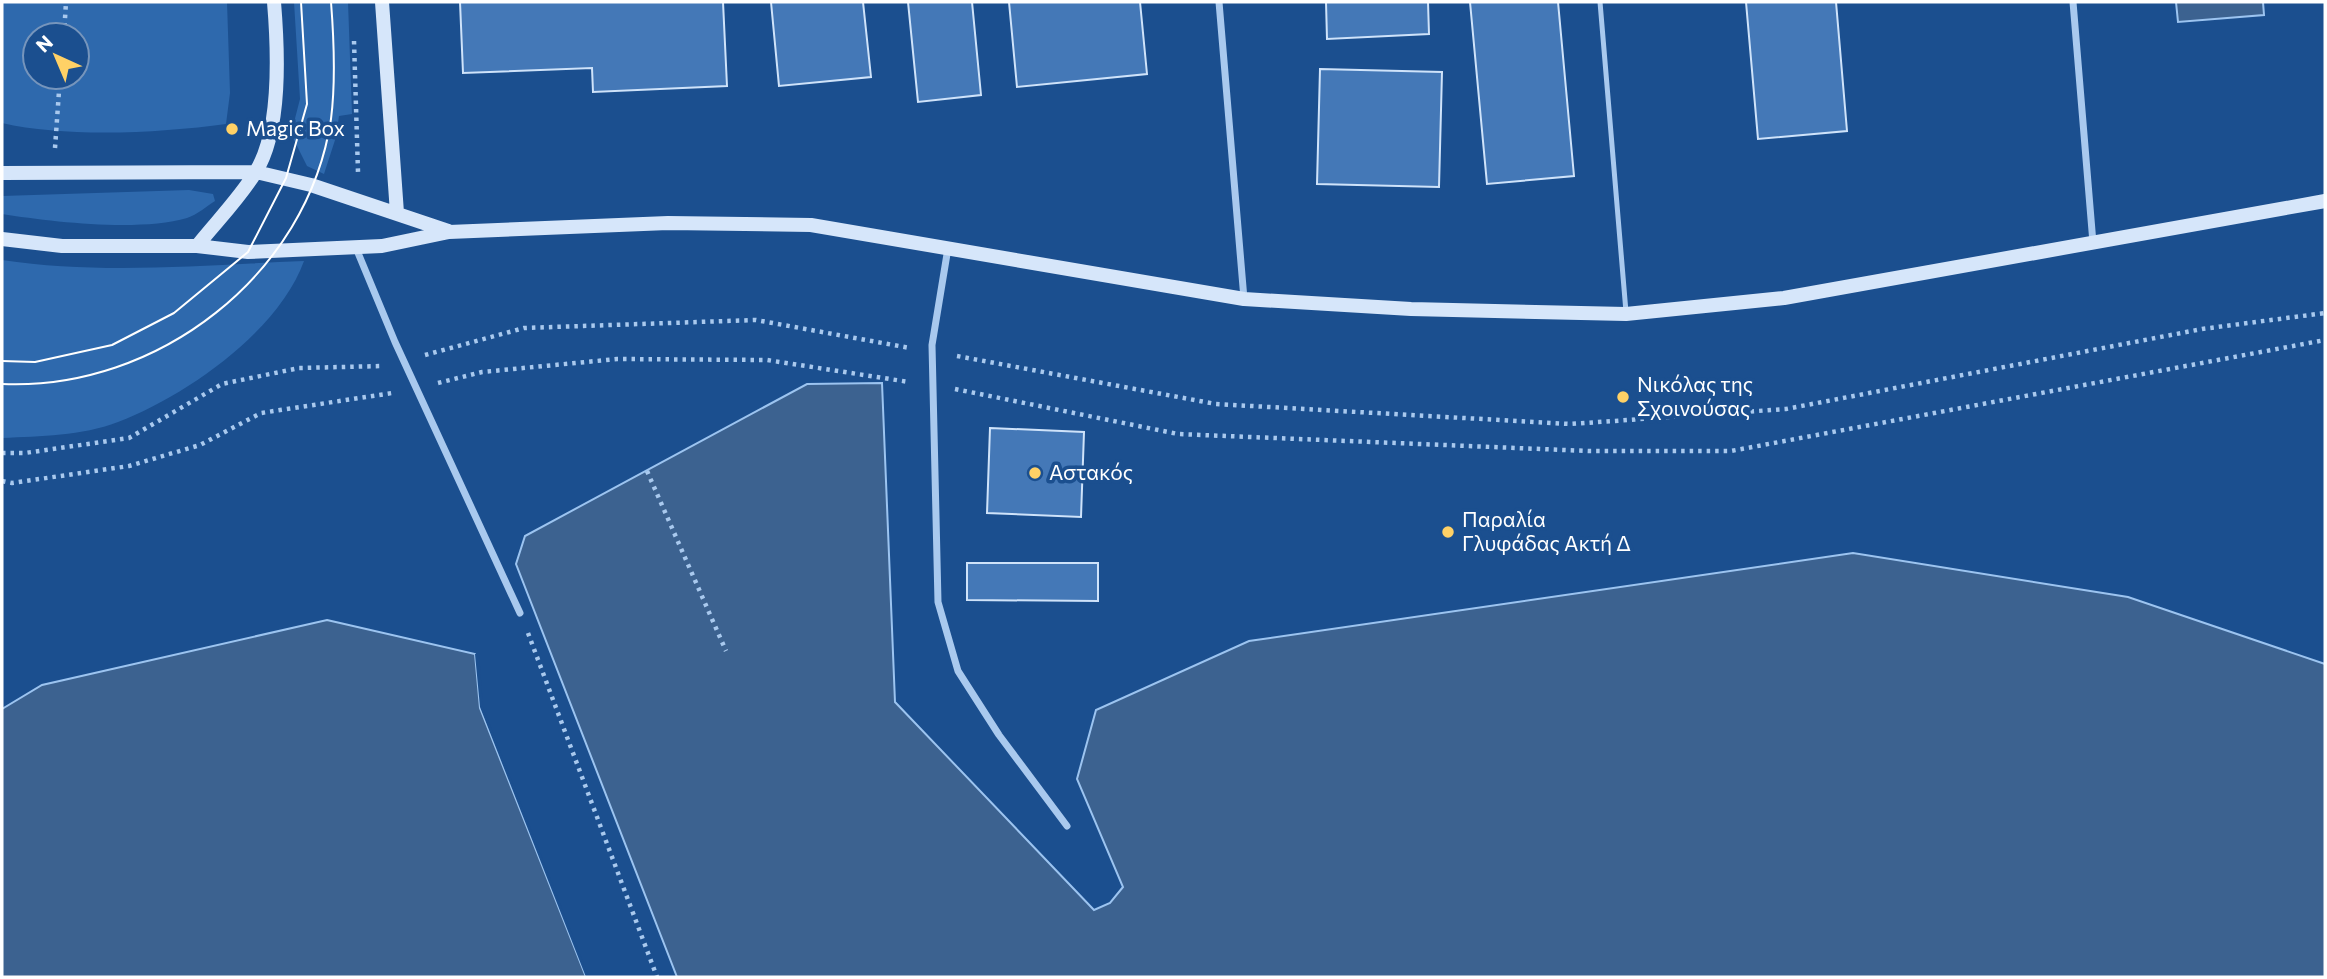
<svg xmlns="http://www.w3.org/2000/svg" width="2327" height="979" viewBox="0 0 2327 979" font-family="Commissioner,sans-serif">
	<rect width="100%" height="100%" fill="#1b4f8f"/>
	<path fill="#2e69ad" fill-rule="evenodd" d="M2,2H227L230,93L226,124C160,133 67,138 2,123ZM35,35H77V77H35Z
		M294,2H348L352,114L339,116L336,137L324,174L307,166L291,134L300,99Z
		M189,190L213,194L215,201C207,206 197,215 187,218C139,232 52,222 2,214V196Z
		M2,260C101,275 204,265 304,261C279,331 186,396 118,422C81,436 41,436 2,438Z"/>
	<path fill="#3c6290" stroke="#9cc4f0" stroke-width="2" d="M2176,2H2263L2264,15L2178,22Z
		M882,383L895,702L1094,910L1110,903L1123,887L1077,779L1096,710L1249,641L1853,553L2128,597L2325,664V977H677L516,564L525,536L807,384Z
		M327,620L475,654L480,708L586,977H2V709L42,685Z"/>
	<path fill="#1b4f8f" d="M479,653L483,707L589,977H586L480,707L475,654Z"/>
	<path fill="#4478b7" stroke="#cfe3fa" stroke-width="2" d="M460,2H723L727,86L593,92L592,68L463,73Z
		M771,2H863L871,77L779,86Z
		M908,2H972L981,95L918,102Z
		M1009,2H1140L1147,74L1017,87Z
		M1326,2H1428L1429,34L1327,39Z
		M1470,2H1558L1574,176L1487,184Z
		M1746,2H1836L1847,131L1758,139Z
		M1320,69L1442,72L1439,187L1317,184Z
		M990,428L1084,432L1081,517L987,513Z
		M967,563H1098V601L967,600Z"/>
	<g fill="none" stroke-linecap="round" stroke-linejoin="round">
		<path stroke="#a9c9ee" stroke-width="4.5" stroke-dasharray="3.5 5" stroke-linecap="butt" d="M64,35L66,2
			M354,41L358,172
			M55,148L60,77
			M425,355L524,328L756,320L910,348
			M957,356L1216,404L1570,424L1786,409L2202,329L2325,313
			M438,383L482,372L617,359L767,360L909,382
			M955,389L1178,434L1589,451H1731L2325,340
			M2,453H25L129,438L222,384L299,368L383,366
			M647,471L726,651
			M2,481L12,483L129,466L200,445L261,413L392,393
			M528,633L657,977"/>
		<path stroke="#a9c9ee" stroke-width="5" d="M1600,2L1626,312"/>
		<path stroke="#a9c9ee" stroke-width="7" d="M1219,2L1244,299
			M2073,2L2093,243
			M356,248L395,342L520,613
			M948,248L932,345L938,602L958,671L999,735L1067,826"/>
		<path stroke="#d6e6fa" stroke-width="14" d="M382,2L397,213
			M2,173L256,172L311,185L448,231
			M2,239L62,246H197L248,252L382,246L449,232L668,223L811,225L1244,299L1411,309L1626,314L1784,298L2325,201
			M197,246C216,222 239,199 255,173C282,131 278,50 274,2"/>
		<path stroke="#fff" stroke-width="2" d="M2,361L35,362L112,345L174,313L248,252L286,178L307,104L301,2
			M2,384C157,391 308,275 331,119C336,80 334,40 331,2"/>
	</g>
	<g fill="#ffd166" stroke="#1b4f8f" stroke-width="2.5">
		<circle cx="232" cy="129" r="7"/>
		<circle cx="1623" cy="397" r="7"/>
		<circle cx="1035" cy="473" r="7"/>
		<circle cx="1448" cy="532" r="7"/>
	</g>
	<g text-anchor="middle" stroke-width="7" stroke-linejoin="round" paint-order="stroke">
		<g font-size="21" fill="#fff" stroke="#1b4f8f" text-anchor="start">
			<text x="246" y="136">Magic Box</text>
			<text x="1637" y="392">Νικόλας της<tspan x="1637" dy="24">Σχοινούσας</tspan></text>
			<text x="1049" y="480">Αστακός</text>
			<text x="1462" y="527">Παραλία<tspan x="1462" dy="24">Γλυφάδας Ακτή Δ</tspan></text>
		</g>
	</g>
	<rect width="2327" height="979" fill="none" stroke="#ffffff" stroke-width="7"/>
	<g transform="translate(56 56) rotate(316)"><circle r="33" fill="#1b4f8f" stroke="#7695bc" stroke-width="2"/>
	<path d="M0-5L12 26L0 18L-12 26Z" fill="#ffd166"/>
	<text y="-10" font-size="19" font-weight="bold" text-anchor="middle" fill="#ffffff">N</text>
	</g>
</svg>
